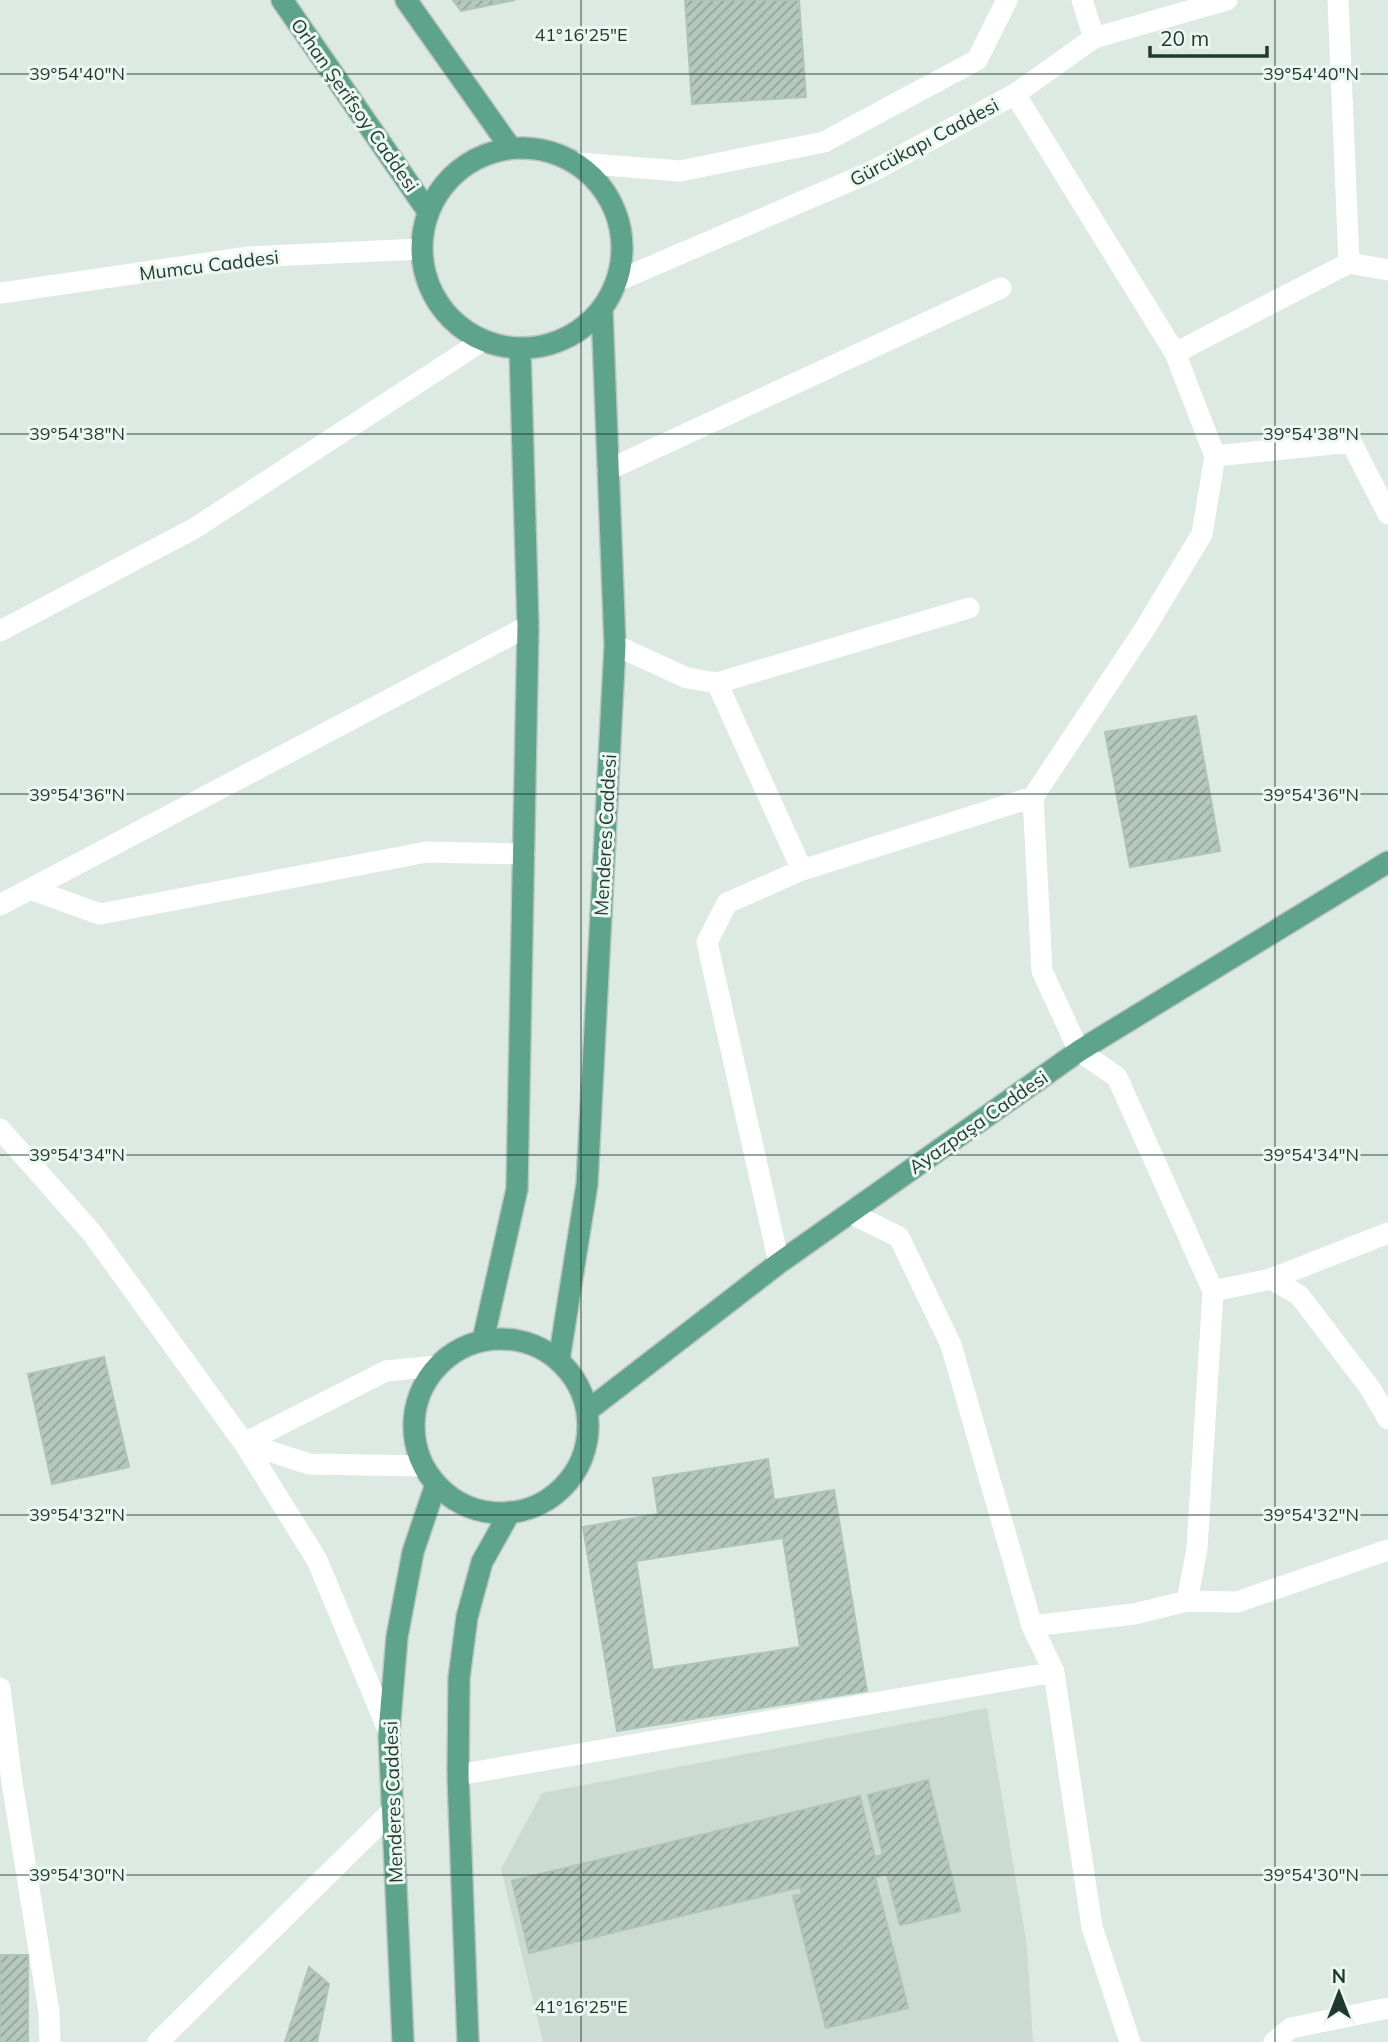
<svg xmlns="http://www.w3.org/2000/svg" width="1388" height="2042" viewBox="0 0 1388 2042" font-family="Mulish,sans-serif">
	<defs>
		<pattern id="building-hatch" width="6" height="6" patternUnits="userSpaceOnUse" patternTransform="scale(1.75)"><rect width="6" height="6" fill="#b5c8be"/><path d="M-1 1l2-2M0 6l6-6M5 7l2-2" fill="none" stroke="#93a39b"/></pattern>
	</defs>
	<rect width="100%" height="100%" fill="#ddeae3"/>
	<path fill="#cbdad2" d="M987,1708L1027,1946L1033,2042H543L501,1869L542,1793Z"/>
	<path fill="url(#building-hatch)" stroke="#afc4b9" stroke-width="2" fill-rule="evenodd" d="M453,0H515L461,11Z
		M685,0H799L806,97L692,104Z
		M1196,716L1220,851L1130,867L1105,732Z
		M104,1357L129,1467L52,1484L28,1374Z
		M768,1459L774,1500L834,1490L867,1691L617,1731L583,1527L658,1514L653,1478ZM783,1538L800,1647L653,1670L636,1561Z
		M928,1780L960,1911L900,1925L887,1874L875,1877L908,2008L826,2028L793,1896L802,1894L800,1887L529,1953L512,1881L860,1796L875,1857L883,1855L868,1795Z
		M0,1955H28V2042H0Z
		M309,1967L329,1984L317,2042H285Z"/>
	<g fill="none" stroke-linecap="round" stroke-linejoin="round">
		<defs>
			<path id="major" d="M282,0L427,210
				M406,0L510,147
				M422 248a100 100 0 1 1 200 0a100 100 0 1 1-200 0Z
				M414 1426a87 87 0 1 1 174 0a87 87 0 1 1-174 0Z
				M483,1340L517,1189L528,626L520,349
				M559,1360L587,1184L615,645L602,309
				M587,1411L779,1263L1079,1051L1388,862
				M403,2042L389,1732L397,1637L413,1552L436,1484
				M468,2042L458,1775L459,1678L467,1617L482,1562L510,1512"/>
		</defs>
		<use href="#major" stroke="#bcc4c1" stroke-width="24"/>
		<path stroke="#fff" stroke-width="21" d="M1082,0L1094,38
			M1338,0L1349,263
			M1015,94L1175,353L1215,456L1202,534L1144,630L1033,797L1042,971L1079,1051L1117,1077L1213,1291L1197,1549L1187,1601
			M578,163L680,171L824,142L977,60L1007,0
			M1349,263L1388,270
			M617,281L873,171L1015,94L1094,38L1227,0
			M0,293L249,257L420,249
			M1175,353L1349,263
			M1215,456L1351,442L1388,514
			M608,470L1001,288
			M0,631L195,528L482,341
			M615,645L687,678L717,683L802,870
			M717,683L969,608
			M30,889L100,914L427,852L524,854
			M0,905L528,626
			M0,1129L92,1233L244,1443L317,1560L389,1732
			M850,1213L899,1237L951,1345L1032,1626L1054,1672L1092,1927L1130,2042
			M779,1263L707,942L727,903L802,870L1033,797
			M1271,1279L1388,1233
			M1213,1291L1271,1279L1299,1295L1370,1388L1388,1419
			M244,1443L386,1371L437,1366
			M244,1443L309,1464L423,1466
			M1032,1626L1134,1614L1187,1601L1237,1602L1388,1550
			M0,1688L12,1782L49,2012L50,2042
			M458,1775L1054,1672
			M158,2042L392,1811
			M1274,2042L1291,2028L1388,2008"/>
		<use href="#major" stroke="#5ea38b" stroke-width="21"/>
	</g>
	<path fill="none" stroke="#1e3a30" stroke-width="2" stroke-opacity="0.45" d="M581,0V2042M1275,0V2042M0,74H1388M0,434H1388M0,794H1388M0,1155H1388M0,1515H1388M0,1875H1388"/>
	<g text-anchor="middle" stroke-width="6" stroke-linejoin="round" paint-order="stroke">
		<g font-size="19" fill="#1e3a30" stroke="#edf7f1">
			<text transform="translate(355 105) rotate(55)" y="7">Orhan Şerifsoy Caddesi</text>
			<text transform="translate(924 142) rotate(-28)" y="7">Gürcükapı Caddesi</text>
			<text transform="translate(209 265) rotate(-7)" y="7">Mumcu Caddesi</text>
			<text transform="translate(605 835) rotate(-87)" y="7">Menderes Caddesi</text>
			<text transform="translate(978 1122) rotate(-35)" y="7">Ayazpaşa Caddesi</text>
			<text transform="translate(393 1802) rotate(-92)" y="7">Menderes Caddesi</text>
		</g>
	</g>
	<g font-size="18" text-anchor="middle" fill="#1e3a30" stroke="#edf7f1" stroke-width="6" stroke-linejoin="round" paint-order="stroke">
		<text x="581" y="41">41°16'25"E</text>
		<text x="77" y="80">39°54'40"N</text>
		<text x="1311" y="80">39°54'40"N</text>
		<text x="77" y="440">39°54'38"N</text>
		<text x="1311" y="440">39°54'38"N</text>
		<text x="77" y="801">39°54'36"N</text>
		<text x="1311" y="801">39°54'36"N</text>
		<text x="77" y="1161">39°54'34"N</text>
		<text x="1311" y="1161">39°54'34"N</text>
		<text x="77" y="1521">39°54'32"N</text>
		<text x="1311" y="1521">39°54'32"N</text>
		<text x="77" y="1881">39°54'30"N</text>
		<text x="1311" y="1881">39°54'30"N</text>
		<text x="581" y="2013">41°16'25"E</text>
	</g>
	<g transform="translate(1339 1993)" stroke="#edf7f1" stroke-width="5" paint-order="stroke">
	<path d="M0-5L12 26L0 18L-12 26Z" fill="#1e3a30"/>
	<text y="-10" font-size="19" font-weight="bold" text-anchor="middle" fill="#1e3a30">N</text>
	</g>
	<path d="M1150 46v10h117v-10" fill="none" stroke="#1e3a30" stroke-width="3.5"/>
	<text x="1160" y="46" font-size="21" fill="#1e3a30" stroke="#edf7f1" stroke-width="5" paint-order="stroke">20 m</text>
</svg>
